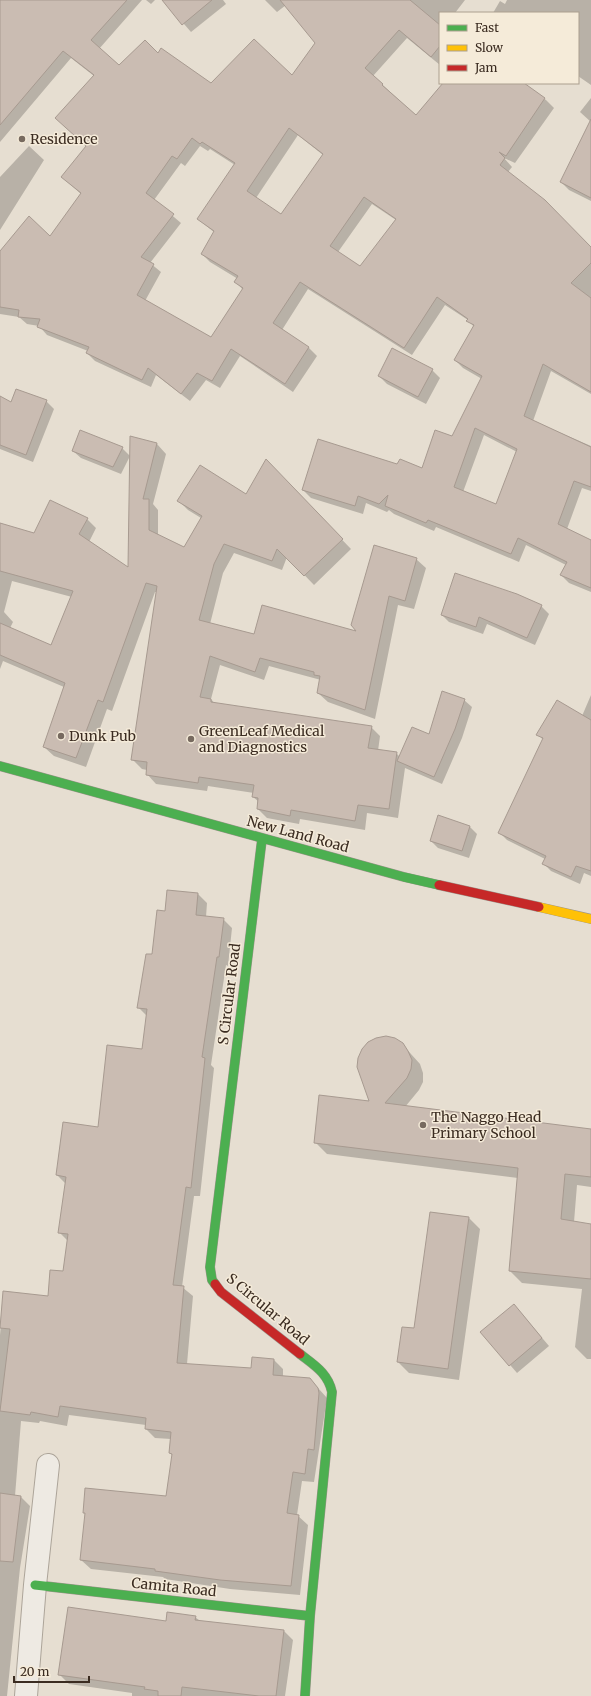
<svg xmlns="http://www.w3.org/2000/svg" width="591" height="1696" viewBox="0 0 591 1696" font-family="Merriweather,serif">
	<rect width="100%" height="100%" fill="#e6ded1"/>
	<path fill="#0003" fill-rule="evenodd" d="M0,0H142L99,49L119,66L158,55L211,84L292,76L317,43L286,5L277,12L265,0H465L455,13H440V65L407,38L373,76L417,117L444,83H522L546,100L554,108L515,163L504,158L512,167L508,172L591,249V394L551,371L533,421L591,446V491L582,488L567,529L591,541V592L569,583L561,575L566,565L526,545L519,562L436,527L434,531L394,514L389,510L387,512L366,503L363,514L311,498L303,490L398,466L422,469L453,437L482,379L463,368L455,360L474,327L468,320L445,305L412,355L308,289L282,330L309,348L317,356L293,392L240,356L220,388L206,380L190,401L156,375L151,387L95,361L87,353L88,351L47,335L39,326L27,324L19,317L0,314V252L50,238L81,194L62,177L87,147L94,76L71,58L0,142ZM298,135L323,155L281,215L256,198ZM200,146L208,151L210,149L235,165L198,219L215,233L202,254L210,262L238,279L236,282L243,290L212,338L145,301L161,272L150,263L181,223L154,200L181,163L185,166ZM372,204L396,220L361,267L338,252ZM484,435L517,452L497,505L463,492Z
		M146,0H155L151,4Z
		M163,0H223L226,4L191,32Z
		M507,0H591V85L578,76V13H493L500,1L505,4Z
		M591,98V201L569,190L561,182L591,122L580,112Z
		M29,146L44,160L0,230V177Z
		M432,370L440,378L426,404L387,384L379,376Z
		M0,397L12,403L46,401L54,409L33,462L0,449Z
		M131,438L157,444L166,454L153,504L158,510V536L185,548L201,518L188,510L179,501L247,495L275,470L351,549L314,585L287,557L282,570L234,553L223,573L210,624L255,636L360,633L416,559L426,568L414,609L398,605L375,719L328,702L318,693L321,680L269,666L264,680L220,665L211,699L215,704L371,727L380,736L378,751L396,753L400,757L429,736L464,700L472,707L462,738L442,784L405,768L398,818L367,813L365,830L300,819L299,824L267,818L258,809L259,802L253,797L254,793L208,786L207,791L156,784L147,774V770L142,769L132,759L157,592H155L112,711L107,709L86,767L54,756L44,747L64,687L3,661L0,669V524L35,535L87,519L96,528L89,542L129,569ZM12,581L72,597L51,646L10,628L13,622L4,612Z
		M122,448L130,456L121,474L81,458L73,451Z
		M541,606L549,614L535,645L487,624L483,634L449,622L442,615Z
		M591,695V876L584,873L580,884L551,871L543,863L545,859L507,840L499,832L543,740L538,734L582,716Z
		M469,826L477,834L469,858L438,848L431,841Z
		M198,894L207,903L206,917L223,919L232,928L228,966L226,965L211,1065L214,1068L200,1196H194L182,1287L193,1296L187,1364L252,1369L253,1358L274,1360L283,1369V1377L310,1379L327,1398L314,1482L302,1481L297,1515L308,1525L300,1595L230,1589L165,1579L163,1577L91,1569L81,1560L86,1515L84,1513L167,1497L173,1456L170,1453L171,1439L155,1438L146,1429V1425L69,1415L67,1426L40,1421L39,1423L21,1421L15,1496L21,1497L30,1506L20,1568L7,1696H0V1335L4,1293L49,1297L64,1272L68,1241L59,1232L66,1184L57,1175L99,1128L143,1050L147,1016L138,1007L166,912Z
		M402,1044L420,1064L423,1073V1082L419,1090L405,1107L591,1130V1187L577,1185L574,1222L591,1225V1359H587L575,1347L582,1289L522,1283L510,1271L518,1178L327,1154L315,1142L370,1102Z
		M469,1218L480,1229L459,1380L409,1373L398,1362Z
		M521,1313L549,1346L517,1373L482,1332Z
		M195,1617L200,1621L284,1631L293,1640L285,1696H132V1693L69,1684L59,1674L167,1622Z"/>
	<path fill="#cabcb2" stroke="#a79a90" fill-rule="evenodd" d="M0,0H127L91,40L119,65L145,40L158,53L161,48L211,83L254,39L292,75L315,43L280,0H410L440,25V46L431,57L399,30L365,68L383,84L382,85L416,115L443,83H524L545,98L506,156L499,152L505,158L500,165L545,200L591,247V263L571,283L591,298V392L543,364L524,416L591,447V487L574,481L558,524L591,540V588L560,575L567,562L518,538L511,554L428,520L426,523L385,506L388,495L379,504L358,496L355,506L302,490L318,439L397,464L400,459L422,468L435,430L452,436L482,376L454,360L474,325L466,321L468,319L437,297L404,348L300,282L273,323L309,347L285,384L231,349L212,381L197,373L181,394L148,368L142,380L86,353L89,347L37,327L40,319L18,317L19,310L0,307V251L29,216L50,236L81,193L61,177L86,146L55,118L94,75L63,51L0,125ZM289,128L323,154L281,214L247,191ZM192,138L200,144L202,142L235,163L197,219L214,231L201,254L238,276L234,282L243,288L211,337L137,295L154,264L141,257L174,214L146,193L172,156L177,159ZM364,197L396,219L360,266L330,246ZM475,428L517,449L496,504L454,487Z
		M162,0H212L182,25Z
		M591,119V198L560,182Z
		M392,348L433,369L418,397L378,376Z
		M16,389L47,400L26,455L0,445V396L11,402Z
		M80,430L123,447L113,467L72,451Z
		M130,436L157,443L143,499H149V530L184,547L202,516L177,501L200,465L246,494L266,459L343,539L304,576L277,549L272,561L224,544L214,564L199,620L254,634L262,605L356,631L351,625L374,545L417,558L405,601L389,596L365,710L317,693L320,676L314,675V672L260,658L255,672L210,656L200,697L211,699V702L372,726L368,748L397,752L389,809L358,805L355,821L291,810L290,816L257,809L258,798L252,797L254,785L199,777L198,783L146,775L147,762L131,760L157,586L146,583L103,702L98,700L76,758L43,747L65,683L0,655V623L51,645L73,591L0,571V523L34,533L50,500L88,518L79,534L128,567Z
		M455,573L517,594L542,605L527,638L479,617L476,627L441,615Z
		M442,691L465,699L455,729L434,777L397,761L412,727L429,734Z
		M557,700L591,720V871L576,866L571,877L542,864L546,856L498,833L543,738L536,735Z
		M438,815L470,826L462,851L430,841Z
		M167,890L198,893L196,915L224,918L219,957H217L202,1057L205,1058L191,1188L186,1187L173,1285L184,1286L177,1363L251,1368L252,1357L274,1359L273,1375L310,1378L318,1388L319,1393L314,1450L308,1449L305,1474L293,1472L287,1513L299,1515L291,1586L220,1580L155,1571V1569L80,1560L85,1513H83L85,1488L166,1496L172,1454L169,1453L171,1432L145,1429L146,1418L60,1406L58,1417L31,1412L30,1415L0,1411L10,1329L0,1328L3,1291L48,1296L50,1270L63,1271L68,1234L58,1233L66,1177L56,1175L63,1122L98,1127L107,1045L142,1049L147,1009L137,1008L146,954H152L157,910L165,911Z
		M386,1036L395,1038L403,1043L408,1051L412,1060L411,1069L407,1078L385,1103L591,1129V1177L565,1174L561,1219L591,1224V1279L509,1271L518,1168L314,1143L319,1095L369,1101L357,1067L358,1058L362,1049L368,1042L376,1038Z
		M430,1212L469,1217L448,1369L397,1362L402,1327L414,1328Z
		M514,1304L542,1338L509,1366L480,1332Z
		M0,1493L21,1496L13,1562L0,1561Z
		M68,1607L166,1621L167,1612L196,1616L195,1620L284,1630L276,1696H259L182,1687L181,1696H158V1691L144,1689L145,1687L58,1675Z"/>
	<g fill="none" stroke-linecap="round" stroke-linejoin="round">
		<defs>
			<path id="street" d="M26,1696L35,1585L48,1465"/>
			<path id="fast" d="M0,766L404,877L439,885
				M215,1284L212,1280L210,1267L262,839
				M300,1354C314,1365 328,1373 332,1392L310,1616L305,1696
				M35,1585L310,1616"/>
			<path id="slow" d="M539,907L591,919"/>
			<path id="jam" d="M439,885L539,907
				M215,1284L221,1292L300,1354"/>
		</defs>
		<use href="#street" stroke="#aca499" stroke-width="24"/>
		<use href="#fast" stroke="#9b938a" stroke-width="10"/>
		<use href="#slow" stroke="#9b938a" stroke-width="10"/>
		<use href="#jam" stroke="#9b938a" stroke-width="10"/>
		<use href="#street" stroke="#eeeae3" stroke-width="22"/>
		<use href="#fast" stroke="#4caf50" stroke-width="9"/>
		<use href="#slow" stroke="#ffc107" stroke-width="9"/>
		<use href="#jam" stroke="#c62828" stroke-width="9"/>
	</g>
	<g fill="#776a5f" stroke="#f5ebd9" stroke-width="1.5">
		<circle cx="22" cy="139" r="4"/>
		<circle cx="61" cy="736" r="4"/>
		<circle cx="191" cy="739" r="4"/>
		<circle cx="423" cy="1125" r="4"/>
	</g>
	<g text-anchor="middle" stroke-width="3" stroke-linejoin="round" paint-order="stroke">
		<g font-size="14" fill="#3b2c21" stroke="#f5ebd9" text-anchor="start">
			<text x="30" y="144">Residence</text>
			<text x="199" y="736">GreenLeaf Medical<tspan x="199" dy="16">and Diagnostics</tspan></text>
			<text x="69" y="741">Dunk Pub</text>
			<text x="431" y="1122">The Naggo Head<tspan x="431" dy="16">Primary School</tspan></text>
		</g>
		<g font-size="14" fill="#3b2c21" stroke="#f5ebd9">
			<text transform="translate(298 834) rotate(15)" y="5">New Land Road</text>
			<text transform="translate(229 994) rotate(-83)" y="5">S Circular Road</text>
			<text transform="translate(268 1309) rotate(40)" y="5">S Circular Road</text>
			<text transform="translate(174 1587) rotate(6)" y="5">Camita Road</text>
		</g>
	</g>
	<rect x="439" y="12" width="140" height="72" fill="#f5ebd9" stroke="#ab9f8f"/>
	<rect x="447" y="25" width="20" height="6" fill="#4caf50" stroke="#ab9f8f"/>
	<text x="475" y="32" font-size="12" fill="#3b2c21">Fast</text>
	<rect x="447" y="45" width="20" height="6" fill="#ffc107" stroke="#ab9f8f"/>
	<text x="475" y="52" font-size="12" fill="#3b2c21">Slow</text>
	<rect x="447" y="65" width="20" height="6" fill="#c62828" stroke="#ab9f8f"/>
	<text x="475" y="72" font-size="12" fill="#3b2c21">Jam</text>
	<path d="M14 1676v6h75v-6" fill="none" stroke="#3b2c21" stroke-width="2"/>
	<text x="20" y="1676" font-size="12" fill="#3b2c21" stroke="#f5ebd9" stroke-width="3" paint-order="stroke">20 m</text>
</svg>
